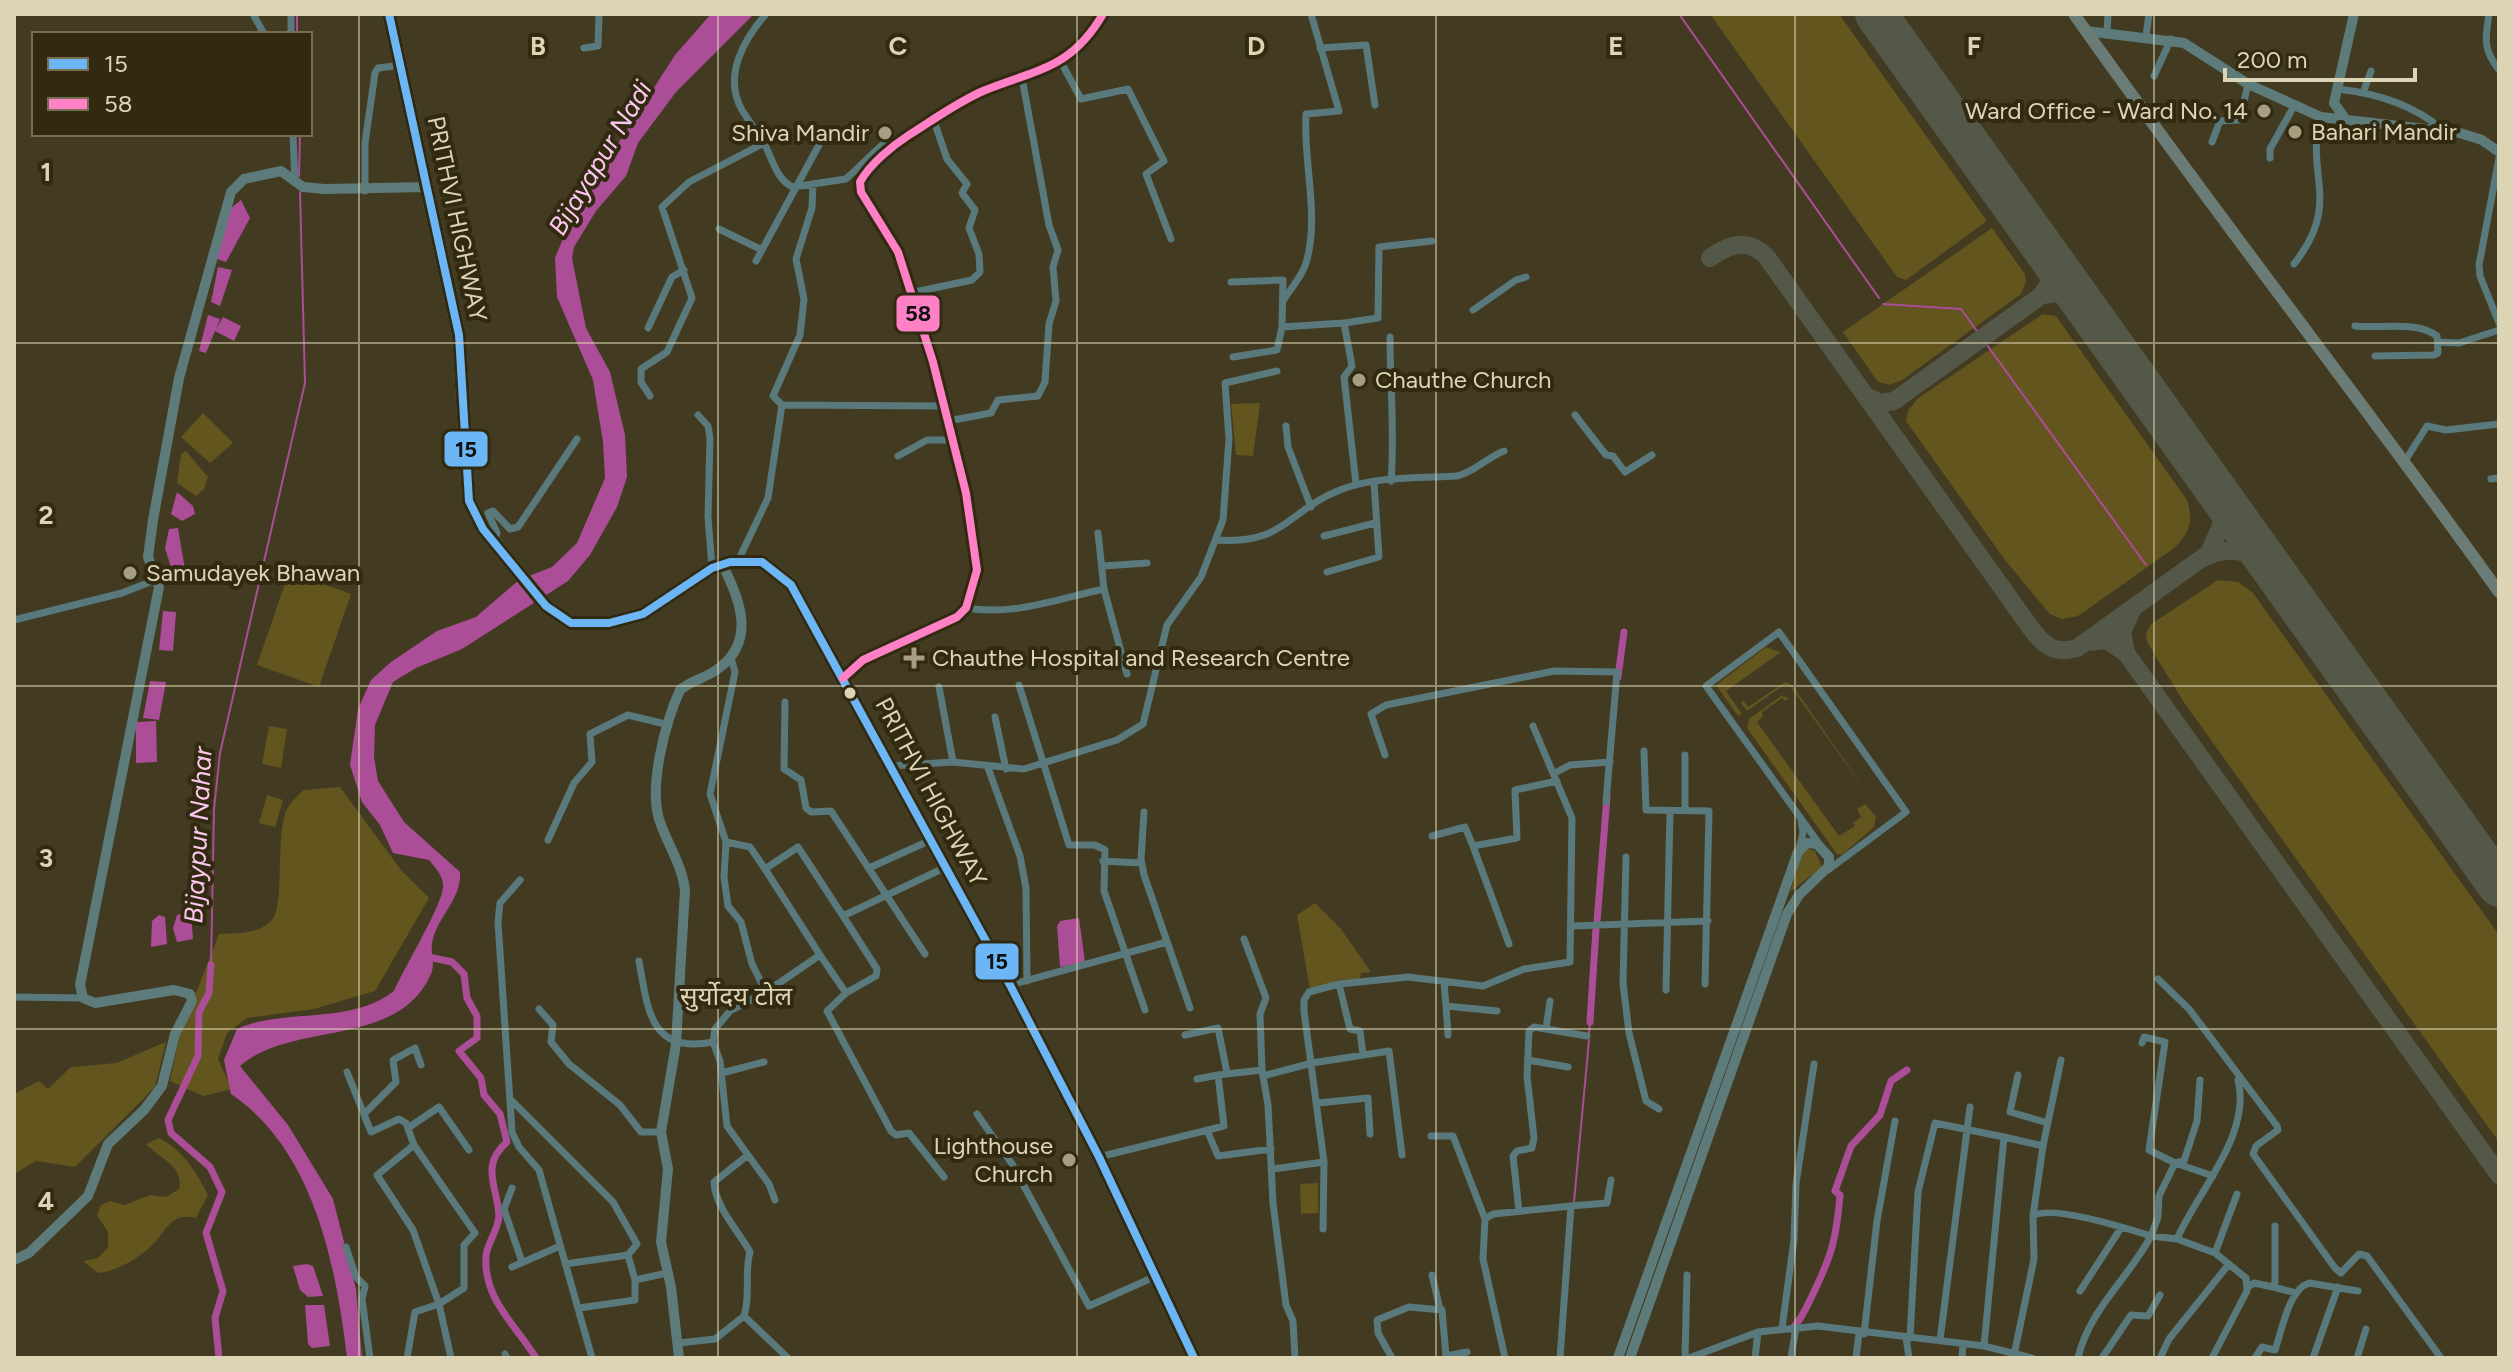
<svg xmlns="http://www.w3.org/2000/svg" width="2513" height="1372" viewBox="0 0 2513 1372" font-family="Figtree,'Noto Sans Devanagari',sans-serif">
	<rect width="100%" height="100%" fill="#423b21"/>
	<path fill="#62551d" d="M1710,14H1839L1987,221L1906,280L1897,277Z
		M1992,228L2025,274L2026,282L2021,294L1902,380L1890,385L1878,382L1843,332Z
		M2043,314L2056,316L2187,500C2194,521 2189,535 2173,549L2078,616L2062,619L2050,614L2005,560L1906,421L1908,411L1917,399Z
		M1260,403L1253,456L1236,455L1231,404Z
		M203,413L233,443L210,463L181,437Z
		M186,451L208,477L204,489L196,496L177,483L181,454Z
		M289,572L351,594L319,687L257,665Z
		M2218,580L2238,582L2253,593L2499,935V1142L2183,701L2147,642L2146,633L2151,624Z
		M1766,647L1781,652L1726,691L1742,714L1738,716L1716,685Z
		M1785,682L1792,685L1871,798L1790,686L1784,685L1747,711L1741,703L1743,700L1748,707Z
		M1781,696L1789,698L1785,701L1782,698L1762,712L1763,716L1757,722L1839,836L1855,826L1853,823L1861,817L1857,809L1865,804L1876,817L1874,827L1842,855L1837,854L1747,728L1749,719Z
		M269,726L287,729L281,768L262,764Z
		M340,787L401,870L429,898L375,991L314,1009L247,1018L227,1033L218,1059L232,1089L203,1096L170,1081L180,1034L219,934C237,933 258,935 272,920C285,907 275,835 287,809C290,802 298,796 303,790Z
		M267,795L283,800L275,827L259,823Z
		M1809,849L1815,851L1822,867L1790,892L1803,851Z
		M1315,903L1341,929L1371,972L1361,973L1360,979L1339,980L1310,990L1297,915Z
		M166,1042L155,1087L75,1167L36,1161L14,1174V1094L39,1081L48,1089L71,1067L116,1063Z
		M159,1138C182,1149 198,1174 208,1195L196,1218C173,1212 168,1227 155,1242C142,1257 118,1271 98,1273L83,1261L98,1258L108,1247V1232L97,1215L101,1205L110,1201L125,1205L150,1195L166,1197L179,1189C184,1166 160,1159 146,1144Z
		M1318,1183V1213L1301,1214L1300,1184Z"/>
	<path fill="#ac4d97" d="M711,14H754L676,92L638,143L626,176L596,211L574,247L572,258L586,328L610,372L625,435L627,477L617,507L590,555L568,581L462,649L416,668L393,682L375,725L374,757L378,781L404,822L460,872C462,898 439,915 433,939C429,950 436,962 431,974C398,1049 293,1020 240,1066L288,1125L333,1199L356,1289L362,1358H347C336,1265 314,1150 231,1094L224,1060L237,1029C287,1007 348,1026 394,991C404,968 441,907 443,888C444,876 436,869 429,860L393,853L380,825L362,802L350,765L358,709L371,680L391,662L437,631L476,617L519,580L552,567L577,543L605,478L603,442L593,380L557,297L555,258L574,212L675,55Z
		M241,200L250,218L226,262L214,258L231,208Z
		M218,267L232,270L220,306L211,302Z
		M208,315L220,319L216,329L223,317L241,326L234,341L215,331L206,353L199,351Z
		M177,492L193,506L195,514L182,521L171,514Z
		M178,528L185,570L178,573L172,571L165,548L169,529Z
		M163,611L176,612L173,651L159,650Z
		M150,681L166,682L159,720L143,718Z
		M156,721L157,762L136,763V722Z
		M191,911L193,939L177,942L173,928L177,915Z
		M159,915L165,917L167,944L151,947L152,921Z
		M1079,918L1085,962L1060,967L1057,926L1060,921Z
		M307,1264L313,1266L323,1296L308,1297L300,1290L293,1266Z
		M305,1305H324L330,1346L312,1348L308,1344Z"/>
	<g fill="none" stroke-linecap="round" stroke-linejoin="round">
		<path stroke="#ac4d97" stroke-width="2" d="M297,14V34
			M1679,14L1879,298
			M299,176L300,134
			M1883,304L1961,309L2146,565
			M211,965L214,809L220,753L305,383L300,192
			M1589,1033L1590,1022
			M1574,1202L1589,1040"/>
		<path stroke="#ac4d97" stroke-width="7" d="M1618,677L1624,632
			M1597,922L1607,797
			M429,957L452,962L464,974L467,998L477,1016V1038L459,1051L481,1078L484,1095L500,1114L507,1142C480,1165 497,1186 499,1215C499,1229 487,1243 486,1256C483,1299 516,1325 536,1358
			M211,965L209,993L199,1012L198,1056L168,1120L171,1133L210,1167L222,1192L206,1233L223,1291L215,1318L219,1358
			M1590,1022L1596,929
			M1792,1329C1800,1321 1806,1309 1811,1298C1831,1257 1836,1242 1840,1195L1835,1191L1851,1146L1880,1115L1891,1081L1907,1070"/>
		<path stroke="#545848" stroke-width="18" d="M1710,258C1729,244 1747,238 1766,256L2030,627C2043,645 2054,655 2077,648L2209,553L2222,523L2215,488
			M2042,295L2066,292L2085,306
			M1866,396L1880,403L1894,401L2042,295L2052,278L2047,253
			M2203,558C2231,544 2253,551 2275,572
			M2086,642L2107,640L2126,653L2122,632L2132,610
			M2126,653L2499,1175"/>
		<path stroke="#545848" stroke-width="42" d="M1876,14L2499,886"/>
		<path stroke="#59797c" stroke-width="7" d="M253,14L264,34
			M291,14V34
			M766,14C743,40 723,77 742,110C750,123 759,134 766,147C773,162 778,181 793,187L846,179L883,144L897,142
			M2489,14C2485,39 2483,49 2499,70
			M2107,32L2108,14
			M2146,36L2149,14
			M584,48L598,46L599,14
			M1320,48L1366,45L1375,105
			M1061,62L1081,99L1128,89L1164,161L1146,174L1171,239
			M2154,76L2171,39
			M2337,89C2375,93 2414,105 2443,130
			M2363,93L2371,71
			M293,134L295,182
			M2212,142L2220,121L2240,120L2248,84
			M2270,158V149L2294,106
			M2499,158L2479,265L2480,276L2499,323
			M365,191V143L375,73L378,68L401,65
			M719,229L762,250
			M756,261L826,132
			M2294,264C2343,202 2304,175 2321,117
			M1231,282L1283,280L1282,327
			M910,293L972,280L980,272L979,254L969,228L975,210L962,193L967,184L947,159L933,118
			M1283,301C1290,289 1302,277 1306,263C1320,216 1303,163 1306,114L1339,111L1311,14
			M1473,310L1516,280L1526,277
			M2355,326C2379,329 2417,320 2437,336L2438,353L2434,355L2375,356
			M648,328L672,277L684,270
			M1390,337C1390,385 1395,433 1391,481
			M2438,342L2459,343L2499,330
			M1233,357L1277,350L1282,327L1344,323
			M650,396L641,382V369L667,352L692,298L662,207L689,182L764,143
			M782,405L773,396L800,335L804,299L796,259L812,208L813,184
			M698,415L708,426L710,438L708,517L712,568
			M1575,415L1606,455L1613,456L1625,472L1652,455
			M948,421L991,413L998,400L1038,396L1045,382L1049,324L1056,301L1053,267L1058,250L1049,225L1022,78
			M1286,426L1288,447L1311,507
			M898,456L927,440H953
			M2405,461L2427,426L2446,430L2499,424
			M2491,479L2499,478
			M1356,484L1344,377L1352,366L1344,323L1378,318L1379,247L1432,241
			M1098,533L1104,589L1127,674
			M1324,536L1375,523
			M1217,540C1285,545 1288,510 1340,490C1375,476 1420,478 1457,476C1475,472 1486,458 1504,451
			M495,541L497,533L488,513L493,511L510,529L518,527L577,439
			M738,561L768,498L782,405L944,406
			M1103,566L1147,563
			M1327,572L1379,557L1374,482
			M966,608C1015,616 1056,599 1104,589
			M14,620L122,593L155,580
			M731,658L735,672L710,794L726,842L750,847L765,869
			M1019,685L1069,845H1095L1105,850L1104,891L1145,1010
			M939,687L953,762
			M785,702L784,769L801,780L806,808L811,812L831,811L925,954
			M995,717L1006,769
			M1644,751L1646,810L1709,811L1705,984
			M1385,755L1371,714L1386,705L1554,671L1617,672L1606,802
			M1685,755V810
			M987,765L1020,856L1026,888L1027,981
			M891,766L953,762L1024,769L1117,740L1143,724L1167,625L1201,577L1223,520L1229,439L1225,383L1277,371
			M1555,773L1570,765L1610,762
			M1144,812L1141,859L1144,875L1190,1008
			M1432,836L1465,827L1473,846
			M548,840L574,783L592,762L590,734L628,715L669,725
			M726,842L724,877L728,906L741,922L752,964L766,992
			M1820,845L1706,686L1779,632L1906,812L1828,870
			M1799,850L1803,832L1801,820
			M1626,857L1623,983L1629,1033L1646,1101L1659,1109
			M1103,861L1141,863
			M869,868L931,840
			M520,880L500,903L498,922L512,1132L519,1147L539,1170L592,1358
			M1572,926L1708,921
			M1244,939L1266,998L1260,1014L1262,1070
			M1509,944L1473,846L1517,838L1515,790L1557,781
			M820,955L765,869L798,847L843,916
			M639,961C648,1011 650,1054 713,1042
			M2158,979L2189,1009L2277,1126L2278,1130L2256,1146L2253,1154L2335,1268L2341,1273L2359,1254L2367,1256L2441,1358
			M1444,982L1446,1006L1497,1011
			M1339,984L1350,1029L1360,1031L1363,1055
			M1010,985L1167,942
			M1666,990L1670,811
			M846,993L827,1011L891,1131L896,1135L909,1133L944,1177
			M14,997L83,998
			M1446,1006L1448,1035
			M539,1009L553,1025L551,1042L569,1064L620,1105L641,1132H661
			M1546,1029L1587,1036
			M1185,1035L1218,1028L1227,1073
			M2142,1043L2144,1037L2165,1042L2149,1150L2175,1163L2159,1196L2158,1217L2151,1236L2177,1239
			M1528,1060L1568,1067
			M347,1072L371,1132L399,1119L406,1123L414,1145L475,1233L464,1245V1288L439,1304L415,1312L407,1358
			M722,1073L764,1062
			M2018,1075L2010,1112L2048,1123
			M1263,1076L1268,1105L1273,1203L1286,1305L1293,1321L1295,1358
			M1197,1079L1218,1075
			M2200,1080L2197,1121L2184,1161L2175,1163L2213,1176
			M510,1099L613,1202L637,1244L628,1255L635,1280V1300L579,1308
			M1318,1103L1368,1098L1370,1134
			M364,1114L396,1082L393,1060L415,1048L421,1065
			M977,1114L1012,1164L1089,1306L1154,1277
			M408,1128L439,1107L469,1150
			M1207,1130L1218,1156L1271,1149
			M1431,1136H1453L1485,1219
			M414,1145L377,1175L413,1230L439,1304L451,1358
			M1099,1157L1224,1126L1218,1075L1262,1070L1263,1076L1312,1063L1389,1051L1402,1155
			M1273,1169L1324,1162
			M512,1188L504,1209L522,1262
			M775,1200L769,1184L727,1126L720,1061L713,1042L715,1029L730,1011L766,992L820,955L846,993L876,976L877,969L843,916L946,867
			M1571,1206L1607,1203L1611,1180
			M1519,1211L1513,1156L1517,1151L1532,1148L1534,1138L1527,1076L1529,1031L1534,1027L1546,1029L1550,1001
			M2033,1216C2051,1204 2129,1229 2151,1236C2128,1279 2089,1310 2078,1358
			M1323,1229L1324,1162L1304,1011V1000L1309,992L1339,984L1408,977L1483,986L1524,969L1570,962L1572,818L1533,726
			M346,1247L356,1277L365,1286L362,1299L370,1358
			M2215,1253L2237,1194
			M565,1264L628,1255
			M512,1267L560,1246
			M1432,1275L1440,1309
			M635,1280L667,1273
			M2248,1287L2254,1283L2273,1287L2275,1282V1226
			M2273,1287L2296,1293
			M2080,1291L2121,1228
			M744,1316C751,1294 744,1273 750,1252C738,1230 715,1207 714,1182L748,1155
			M1782,1328L1794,1240L1796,1184L1814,1064
			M1864,1334L1877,1221L1895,1121
			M1906,1337L1909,1358
			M1910,1338L1918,1192L1935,1123L2004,1137
			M1940,1340L1970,1107
			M679,1343L715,1339L744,1316L788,1358
			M1984,1346L2004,1137L2043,1146
			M505,1354L507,1358
			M2014,1355L2034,1259L2033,1216L2043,1146L2061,1060
			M1392,1358L1378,1333L1377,1320L1409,1307L1442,1310L1446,1356L1467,1352
			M1505,1358L1483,1259L1485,1219L1493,1214L1571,1206L1560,1358
			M1685,1358L1687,1275
			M1689,1358L1758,1332L1818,1326L1984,1346L2032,1358
			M1755,1358L1758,1332
			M1791,1358L1796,1327
			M1856,1358L1859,1333
			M1962,1358L1963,1344
			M2102,1358L2131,1315L2148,1316L2160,1295
			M2160,1358L2169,1339L2229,1264
			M2212,1358L2247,1291L2246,1278L2215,1253L2177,1239C2197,1192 2252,1135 2238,1080
			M2255,1358L2262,1347L2275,1350C2282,1331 2288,1290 2309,1283L2358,1291
			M2313,1358L2338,1287
			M2357,1358L2366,1329"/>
		<path stroke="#5d7b7a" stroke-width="10" d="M2086,31L2184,43L2248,84L2321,117L2460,133L2482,140L2499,152
			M2346,120L2334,103L2354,14
			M14,1260L29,1253L88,1196L108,1144L144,1110L162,1086L175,1034L192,1001L190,994L174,990L95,1003L83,998L80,985L159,587L148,557L153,520L179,378L231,192L244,179L281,171L303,187L324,189L428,187
			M679,1358L671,1287L661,1242L668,1169L661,1132L676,1044L685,890C682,864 667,844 659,819C649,785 665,723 680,690C691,680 707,678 719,668C757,640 739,597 722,564
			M1618,1358L1798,852L1807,843L1817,844L1829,857V866L1799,895L1787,914L1630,1358"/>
		<path stroke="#6b7c77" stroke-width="12" d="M2074,14C2212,210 2360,398 2499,592
			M843,678L863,660L957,617L966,608L977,570L966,493L933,362L898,252L861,192L860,182C870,164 892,146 909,135C933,120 956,103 983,91C1037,69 1071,69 1103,14"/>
		<path stroke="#717a70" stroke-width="14" d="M389,14L459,335L469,501L483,529L546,606L571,623H609L643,614L712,568L730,562H762L791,585L1010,985L1099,1157L1194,1358"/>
		<defs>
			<path id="bus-1" d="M389,14L459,335L469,501L483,529L546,606L571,623H609L643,614L712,568L730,562H762L791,585L1010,985L1099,1157L1194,1358"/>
			<path id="bus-2" d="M843,678L863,660L957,617L966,608L977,570L966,493L933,362L898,252L861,192L860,182C870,164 892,146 909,135C933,120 956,103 983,91C1037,69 1071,69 1103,14"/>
		</defs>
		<use href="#bus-1" stroke="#312a10" stroke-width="14"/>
		<use href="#bus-2" stroke="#312a10" stroke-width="14"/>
		<use href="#bus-1" stroke="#6db6f5" stroke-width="8"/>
		<use href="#bus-2" stroke="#ff80c5" stroke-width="8"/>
	</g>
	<path fill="none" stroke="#dcd4b5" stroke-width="2" stroke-opacity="0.55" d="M359,14V1358M718,14V1358M1077,14V1358M1436,14V1358M1795,14V1358M2154,14V1358M14,343H2499M14,686H2499M14,1029H2499"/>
	<g fill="#a69e81" stroke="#312a10" stroke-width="3">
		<circle cx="2264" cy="111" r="8"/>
		<circle cx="2295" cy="132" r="8"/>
		<circle cx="885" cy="133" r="8"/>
		<circle cx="1359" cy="380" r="8"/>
		<circle cx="130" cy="573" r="8"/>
		<path d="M910 646h8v8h8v8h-8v8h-8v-8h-8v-8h8z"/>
		<circle cx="1069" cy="1160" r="8"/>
	</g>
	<circle fill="#dcd4b5" stroke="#312a10" stroke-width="3" cx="850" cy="693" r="7"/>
	<g text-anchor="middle" stroke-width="8" stroke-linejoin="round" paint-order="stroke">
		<g font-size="24" fill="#dcd4b5" stroke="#312a10" text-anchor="start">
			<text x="2248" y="119" text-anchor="end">Ward Office - Ward No. 14</text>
			<text x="2311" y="140">Bahari Mandir</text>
			<text x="869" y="141" text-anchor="end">Shiva Mandir</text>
			<text x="1375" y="388">Chauthe Church</text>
			<text x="146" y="581">Samudayek Bhawan</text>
			<text x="932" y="666">Chauthe Hospital and Research Centre</text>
			<text x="1053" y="1154" text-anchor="end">Lighthouse<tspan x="1053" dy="28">Church</tspan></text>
		</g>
		<g font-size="24" fill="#dcd4b5" stroke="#312a10">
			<text transform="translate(457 219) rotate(78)" y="8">PRITHVI HIGHWAY</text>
			<text transform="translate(931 792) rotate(62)" y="8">PRITHVI HIGHWAY</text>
		</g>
		<g font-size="26" font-style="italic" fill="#fdc8ef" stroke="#312a10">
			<text transform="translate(600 158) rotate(-59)" y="9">Bijayapur Nadi</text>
			<text transform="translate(198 835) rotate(-87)" y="9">Bijaypur Nahar</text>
		</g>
		<g font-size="26" fill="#dcd4b5" stroke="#312a10">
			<text x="736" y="1005">सुर्योदय टोल</text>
		</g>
	</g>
	<g font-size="26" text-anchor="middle" font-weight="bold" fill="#dcd4b5" stroke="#312a10" stroke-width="8" stroke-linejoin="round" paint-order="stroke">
		<text x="538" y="55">B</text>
		<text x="898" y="55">C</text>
		<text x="1256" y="55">D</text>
		<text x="1616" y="55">E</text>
		<text x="1974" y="55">F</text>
		<text x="46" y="181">1</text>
		<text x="46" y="524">2</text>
		<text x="46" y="867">3</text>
		<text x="46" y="1210">4</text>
	</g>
	<g stroke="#312a10" stroke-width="3">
		<rect x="895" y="294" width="46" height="39" rx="8" fill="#ff80c5"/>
		<rect x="443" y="430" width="46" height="38" rx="8" fill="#6db6f5"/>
		<rect x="974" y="942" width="46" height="39" rx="8" fill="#6db6f5"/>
	</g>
	<g font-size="22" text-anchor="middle" font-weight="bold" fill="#111">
		<text x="918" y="321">58</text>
		<text x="466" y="457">15</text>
		<text x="997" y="969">15</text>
	</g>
	<rect width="2513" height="1372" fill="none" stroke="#dcd4b5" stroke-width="32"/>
	<rect x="32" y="32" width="280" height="104" fill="#312a10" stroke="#756e52" stroke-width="2"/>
	<rect x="48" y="58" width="40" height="12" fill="#6db6f5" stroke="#756e52" stroke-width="2"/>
	<text x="104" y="72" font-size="24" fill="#dcd4b5">15</text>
	<rect x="48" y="98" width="40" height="12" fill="#ff80c5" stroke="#756e52" stroke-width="2"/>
	<text x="104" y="112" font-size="24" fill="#dcd4b5">58</text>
	<path d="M2225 68v12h190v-12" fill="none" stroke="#dcd4b5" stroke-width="4"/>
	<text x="2237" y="68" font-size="24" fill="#dcd4b5" stroke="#312a10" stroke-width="6" paint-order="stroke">200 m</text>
</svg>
